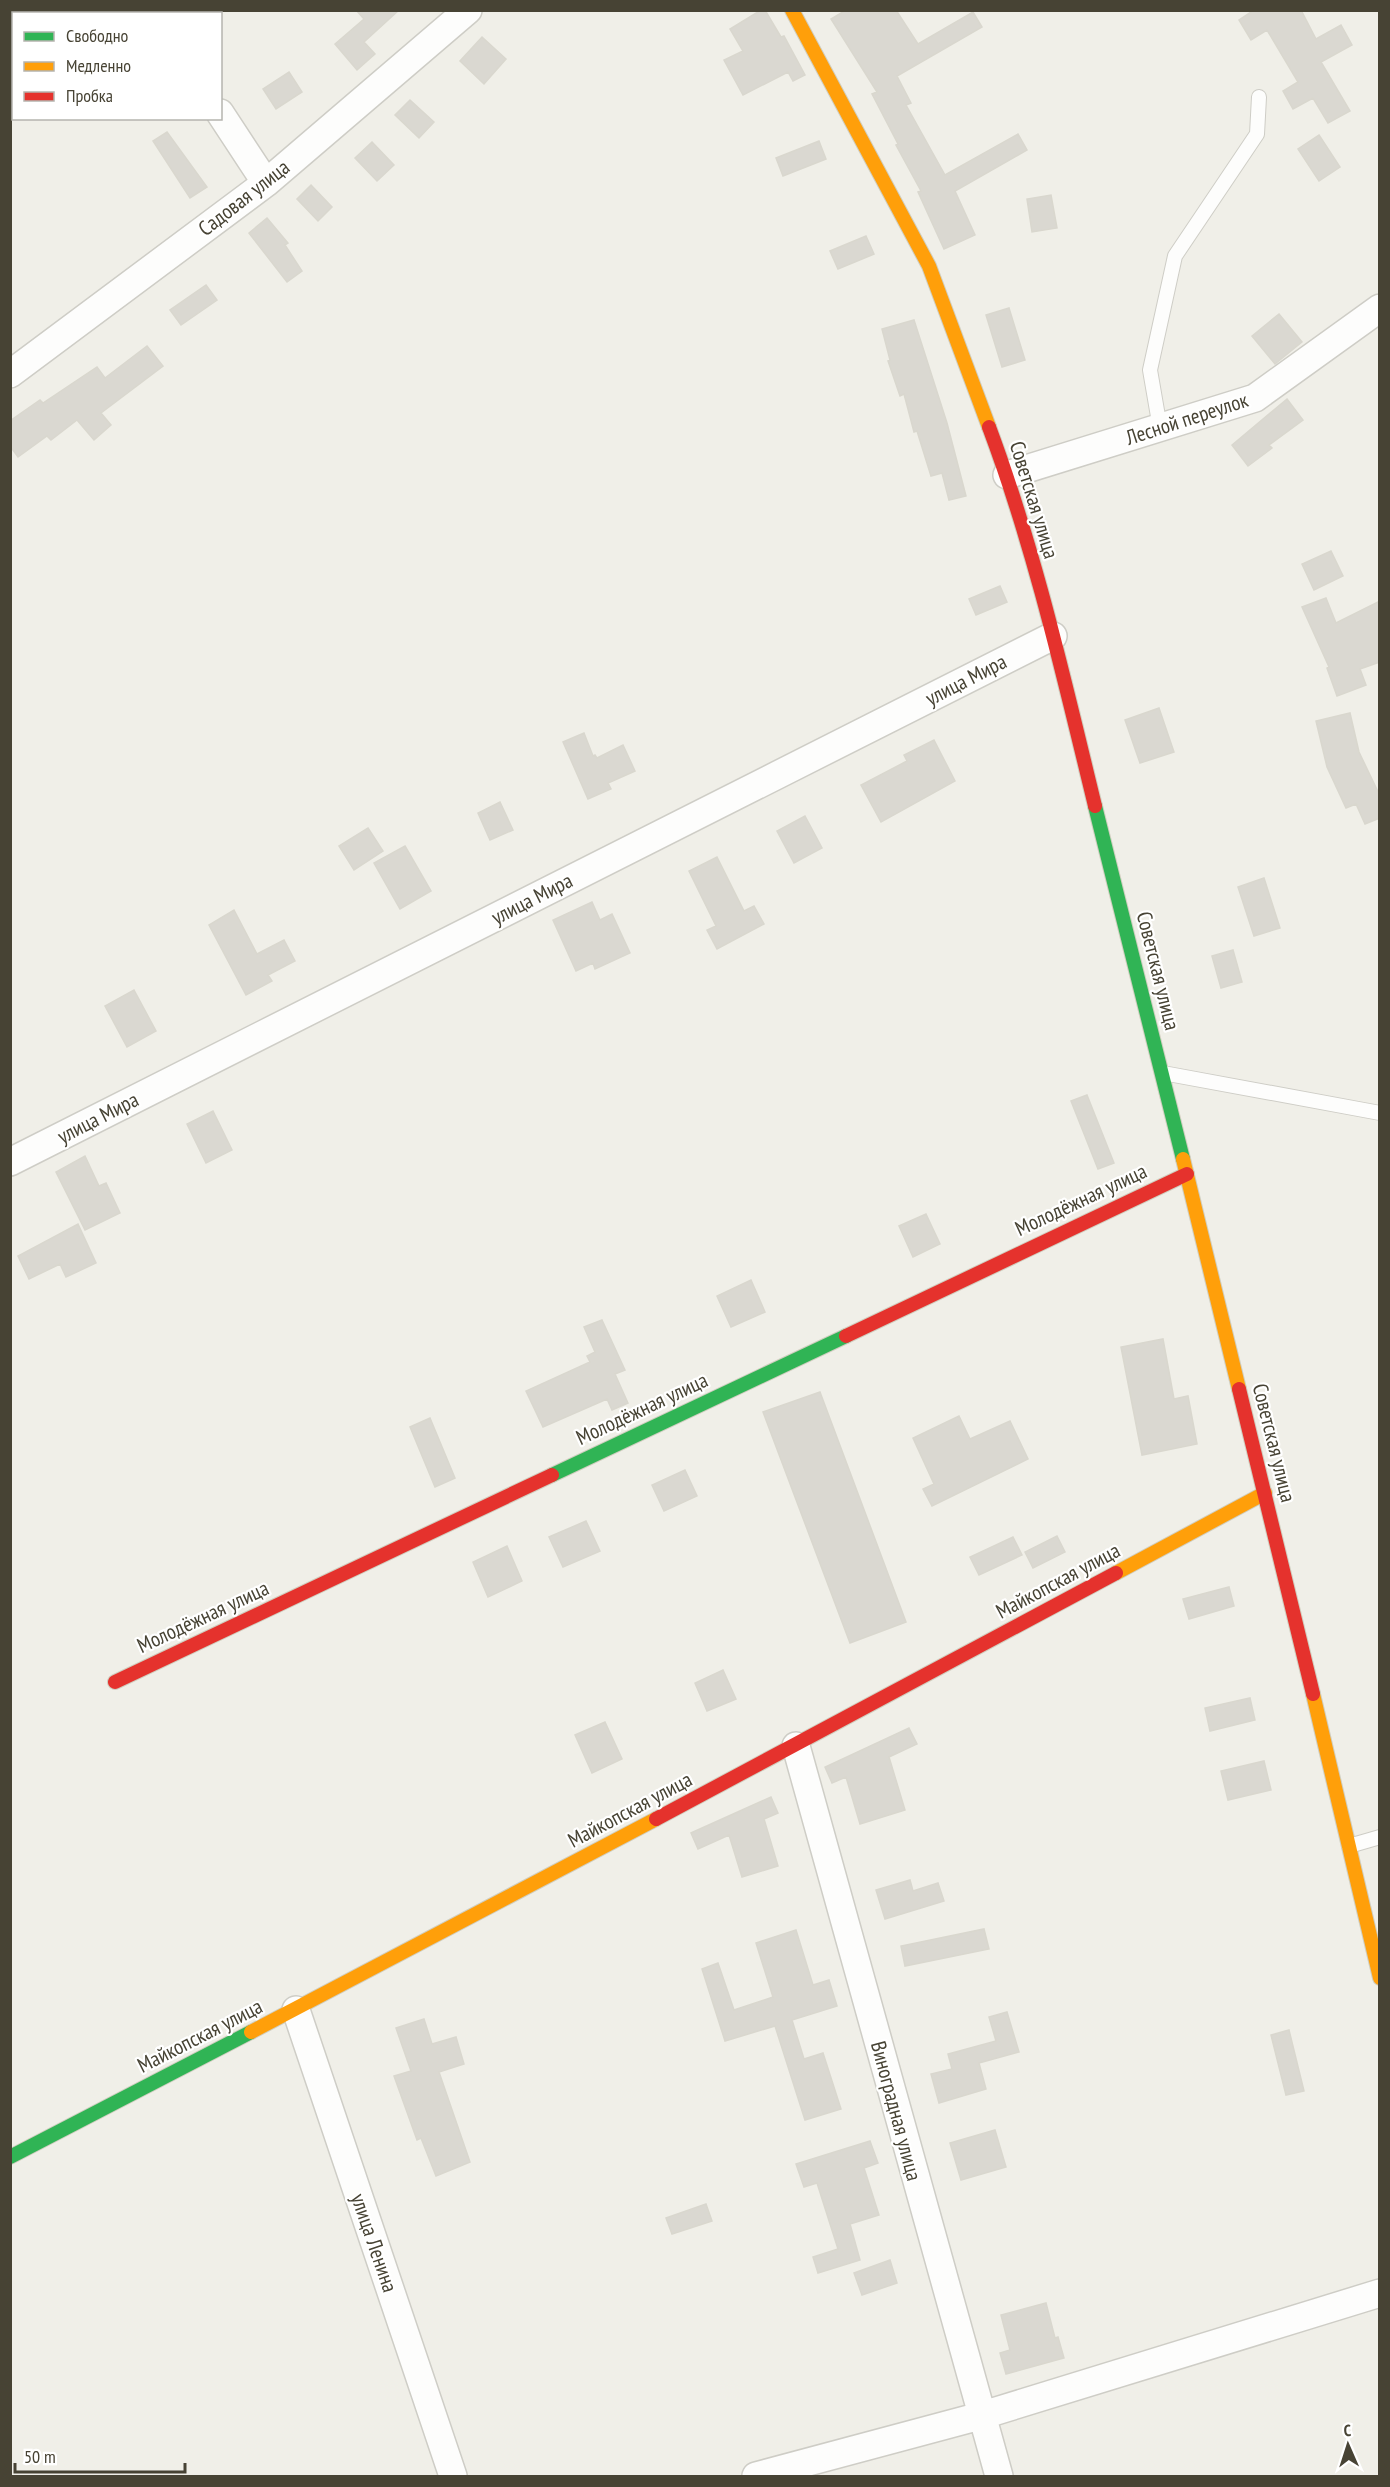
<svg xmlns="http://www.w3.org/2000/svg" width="1390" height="2487" viewBox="0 0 1390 2487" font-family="'PT Sans Narrow',sans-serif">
	<rect width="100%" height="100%" fill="#f0efe8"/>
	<path fill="#dad8d1" stroke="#d9d7ce" stroke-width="1.5" d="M356,10H399L364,42L375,54L357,70L335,44L364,19Z
		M761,10H765L781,37L784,36L805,75L793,81L788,72L743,95L724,60L743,51L730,29Z
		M846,10H896L918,44L973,12L982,27L897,76L911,103L906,105L945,175L1018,134L1027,150L955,191L975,235L944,249L918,192L921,191L896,145L898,144L872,94L877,92L831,19Z
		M1254,10H1301L1316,39L1341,25L1352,45L1321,62L1350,111L1328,123L1313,98L1293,109L1283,91L1298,82L1267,30L1251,40L1239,20Z
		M482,37L506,59L484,84L460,61Z
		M289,72L302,92L276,109L263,89Z
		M410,100L434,122L419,138L395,115Z
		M167,132L207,187L190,198L153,141Z
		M1319,135L1340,167L1319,181L1298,149Z
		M819,141L826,159L783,176L776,158Z
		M372,142L394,165L377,181L355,158Z
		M311,185L332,207L318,221L297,199Z
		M1051,195L1057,228L1032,232L1027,199Z
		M267,218L288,243L285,245L302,271L287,282L249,233Z
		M866,236L874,254L838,269L830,251Z
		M206,285L217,300L181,325L170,310Z
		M1009,308L1025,360L1002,367L986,315Z
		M1279,314L1302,342L1275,364L1252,336Z
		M914,320L947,423L966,496L949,500L942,473L931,476L917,431L914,432L904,394L900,396L888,361L890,360L882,329Z
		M147,346L163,366L101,413L111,425L94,440L77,420L51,440L47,436L18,457L10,446V421L40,400L43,403L97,367L105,378Z
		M1287,399L1303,420L1269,445L1272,448L1248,466L1232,445Z
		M1331,551L1343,576L1314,590L1302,564Z
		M1000,586L1007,602L976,615L969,599Z
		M1326,598L1336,623L1380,601V662L1360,669L1366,685L1337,696L1327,668L1329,667L1302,607Z
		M1159,708L1174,752L1140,763L1125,720Z
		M1350,713L1359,752L1380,796V818L1365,824L1356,804L1346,808L1327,767L1316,721Z
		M584,733L593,756L595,755L597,758L623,745L635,771L608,783L611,789L588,799L563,742Z
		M934,740L955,781L881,822L861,785L907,761L904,755Z
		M500,802L513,830L490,840L478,813Z
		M805,816L822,848L794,863L777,831Z
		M368,828L383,851L354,870L339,846Z
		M405,846L431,891L400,909L374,863Z
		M717,857L744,911L754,906L764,924L717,949L707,930L716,926L689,871Z
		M1264,878L1280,928L1254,936L1238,887Z
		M592,902L600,920L612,914L630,953L595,969L593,963L576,971L553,920Z
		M234,910L257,954L284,940L295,961L268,975L272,981L246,995L209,925Z
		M1233,950L1242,982L1221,988L1212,956Z
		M134,990L156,1031L127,1047L105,1006Z
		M1087,1095L1114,1163L1098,1169L1071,1101Z
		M213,1111L232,1150L206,1163L187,1124Z
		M85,1156L99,1186L106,1183L120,1213L85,1230L56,1172Z
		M926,1214L940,1244L913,1257L899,1226Z
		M78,1224L96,1263L66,1277L60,1264L29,1279L18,1256Z
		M751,1280L765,1312L731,1327L717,1296Z
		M602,1320L625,1370L615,1374L628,1403L612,1410L607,1399L543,1427L526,1391L590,1362L587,1356L595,1352L584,1327Z
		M1163,1339L1174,1399L1188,1396L1197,1444L1142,1455L1121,1347Z
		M820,1392L906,1622L850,1643L763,1412Z
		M959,1416L970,1439L1010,1421L1028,1459L932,1506L923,1489L934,1484L913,1438Z
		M430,1418L455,1478L435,1487L410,1427Z
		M685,1470L697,1496L664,1511L652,1485Z
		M586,1521L600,1551L563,1567L549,1537Z
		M1057,1536L1065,1552L1033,1568L1025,1552Z
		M1013,1537L1022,1555L979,1575L970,1557Z
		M507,1546L522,1581L488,1597L473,1562Z
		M1229,1587L1234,1606L1189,1619L1183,1599Z
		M723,1670L736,1699L707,1711L695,1683Z
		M1250,1698L1255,1720L1210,1731L1205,1708Z
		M605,1722L622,1759L592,1773L575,1735Z
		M909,1728L917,1744L889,1757L905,1810L860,1824L846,1777L832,1783L825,1767Z
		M1264,1761L1271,1790L1228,1800L1221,1771Z
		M771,1797L778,1813L764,1819L778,1866L742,1877L729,1835L698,1849L691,1833Z
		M910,1880L913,1891L938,1883L944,1901L885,1919L876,1890Z
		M984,1929L989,1949L905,1966L901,1946Z
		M796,1930L813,1985L829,1980L837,2006L792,2020L804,2059L823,2053L841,2109L805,2120L775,2026L725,2041L702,1969L718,1963L734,2010L773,1997L756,1943Z
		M1007,2012L1019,2052L979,2063L986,2089L939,2103L931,2074L952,2069L948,2054L996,2041L989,2017Z
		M424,2019L432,2044L456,2037L464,2064L439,2072L470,2162L436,2176L421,2138L417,2140L394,2076L411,2071L396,2028Z
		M1289,2030L1304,2091L1286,2095L1271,2035Z
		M995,2130L1006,2167L961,2180L950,2143Z
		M870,2141L878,2163L864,2168L879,2215L850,2224L860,2260L818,2273L813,2257L838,2249L817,2183L804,2187L796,2164Z
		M706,2204L712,2221L672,2234L666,2218Z
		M890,2260L897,2283L862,2295L854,2273Z
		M1046,2303L1055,2338L1058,2337L1064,2358L1006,2374L1000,2353L1010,2350L1001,2315Z"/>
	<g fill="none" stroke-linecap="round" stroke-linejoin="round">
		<defs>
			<path id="lane" d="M1160,428L1150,370L1175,256L1257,134L1259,97
				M1163,1073L1380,1113
				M1349,1846L1380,1837"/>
			<path id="street" d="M153,10L155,14
				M220,113L266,183
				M10,374L266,183L468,10
				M1007,475L1255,398L1380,308
				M10,1162L1053,636
				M796,1746L999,2476
				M296,2010L453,2476
				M756,2476L980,2416L1380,2293"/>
			<path id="fast" d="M1095,806L1183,1159
				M552,1475L846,1336
				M10,2157L251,2032"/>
			<path id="slow" d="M792,10L929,266L989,427
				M1183,1159L1239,1389
				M1116,1573L1265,1493
				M1313,1694L1380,1978
				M251,2032L656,1819"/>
			<path id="jam" d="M989,427C1035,550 1064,679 1095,806
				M846,1336L1187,1174
				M1239,1389L1313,1694
				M115,1682L552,1475
				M656,1819L1116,1573"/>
		</defs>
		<use href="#lane" stroke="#cecdc6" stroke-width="16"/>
		<use href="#street" stroke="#cecdc6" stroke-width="30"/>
		<use href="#fast" stroke="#d0cebf" stroke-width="16"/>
		<use href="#slow" stroke="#d0cebf" stroke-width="16"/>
		<use href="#jam" stroke="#d0cebf" stroke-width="16"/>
		<use href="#lane" stroke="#fdfdfc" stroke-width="14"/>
		<use href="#street" stroke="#fdfdfc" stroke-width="27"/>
		<use href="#fast" stroke="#30b455" stroke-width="14"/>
		<use href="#slow" stroke="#ff9f0a" stroke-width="14"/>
		<use href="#jam" stroke="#e5322d" stroke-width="14"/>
	</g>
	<g text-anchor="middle" stroke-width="4.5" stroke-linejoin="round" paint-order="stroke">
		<g font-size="21" fill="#474334" stroke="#fff">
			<text transform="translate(244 198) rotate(-38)" y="7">Садовая улица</text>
			<text transform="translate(1187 419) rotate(-18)" y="7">Лесной переулок</text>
			<text transform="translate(1034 500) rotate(73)" y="7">Советская улица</text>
			<text transform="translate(966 680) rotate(-27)" y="7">улица Мира</text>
			<text transform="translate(532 899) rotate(-27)" y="7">улица Мира</text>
			<text transform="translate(1158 971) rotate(76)" y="7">Советская улица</text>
			<text transform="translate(98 1118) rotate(-27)" y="7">улица Мира</text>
			<text transform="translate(1081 1200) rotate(-25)" y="7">Молодёжная улица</text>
			<text transform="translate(642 1409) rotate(-25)" y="7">Молодёжная улица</text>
			<text transform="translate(1274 1443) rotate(76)" y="7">Советская улица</text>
			<text transform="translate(1058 1581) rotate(-28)" y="7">Майкопская улица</text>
			<text transform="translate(203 1617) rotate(-25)" y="7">Молодёжная улица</text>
			<text transform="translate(630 1810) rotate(-28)" y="7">Майкопская улица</text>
			<text transform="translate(200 2036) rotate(-27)" y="7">Майкопская улица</text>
			<text transform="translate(896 2111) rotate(75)" y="7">Виноградная улица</text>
			<text transform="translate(374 2243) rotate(71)" y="7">улица Ленина</text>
		</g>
	</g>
	<rect width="1390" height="2487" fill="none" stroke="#474334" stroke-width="24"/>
	<rect x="12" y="12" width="210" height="108" fill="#ffffff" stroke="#b5b4ae" stroke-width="1.5"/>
	<rect x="24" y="32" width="30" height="9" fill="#30b455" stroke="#b5b4ae" stroke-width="1.5"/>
	<text x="66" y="42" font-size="18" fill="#474334">Свободно</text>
	<rect x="24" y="62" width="30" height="9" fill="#ff9f0a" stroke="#b5b4ae" stroke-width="1.5"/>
	<text x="66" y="72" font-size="18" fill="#474334">Медленно</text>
	<rect x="24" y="92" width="30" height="9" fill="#e5322d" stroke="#b5b4ae" stroke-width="1.5"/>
	<text x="66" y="102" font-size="18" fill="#474334">Пробка</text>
	<g transform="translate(1348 2445) rotate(357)" stroke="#ffffff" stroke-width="4.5" paint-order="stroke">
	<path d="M0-4.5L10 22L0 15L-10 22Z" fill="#474334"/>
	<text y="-9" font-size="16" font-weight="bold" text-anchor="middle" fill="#474334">С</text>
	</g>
	<path d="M15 2463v9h170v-9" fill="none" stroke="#474334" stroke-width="3"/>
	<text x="24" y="2463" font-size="18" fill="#474334" stroke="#ffffff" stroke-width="4.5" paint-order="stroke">50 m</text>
</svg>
